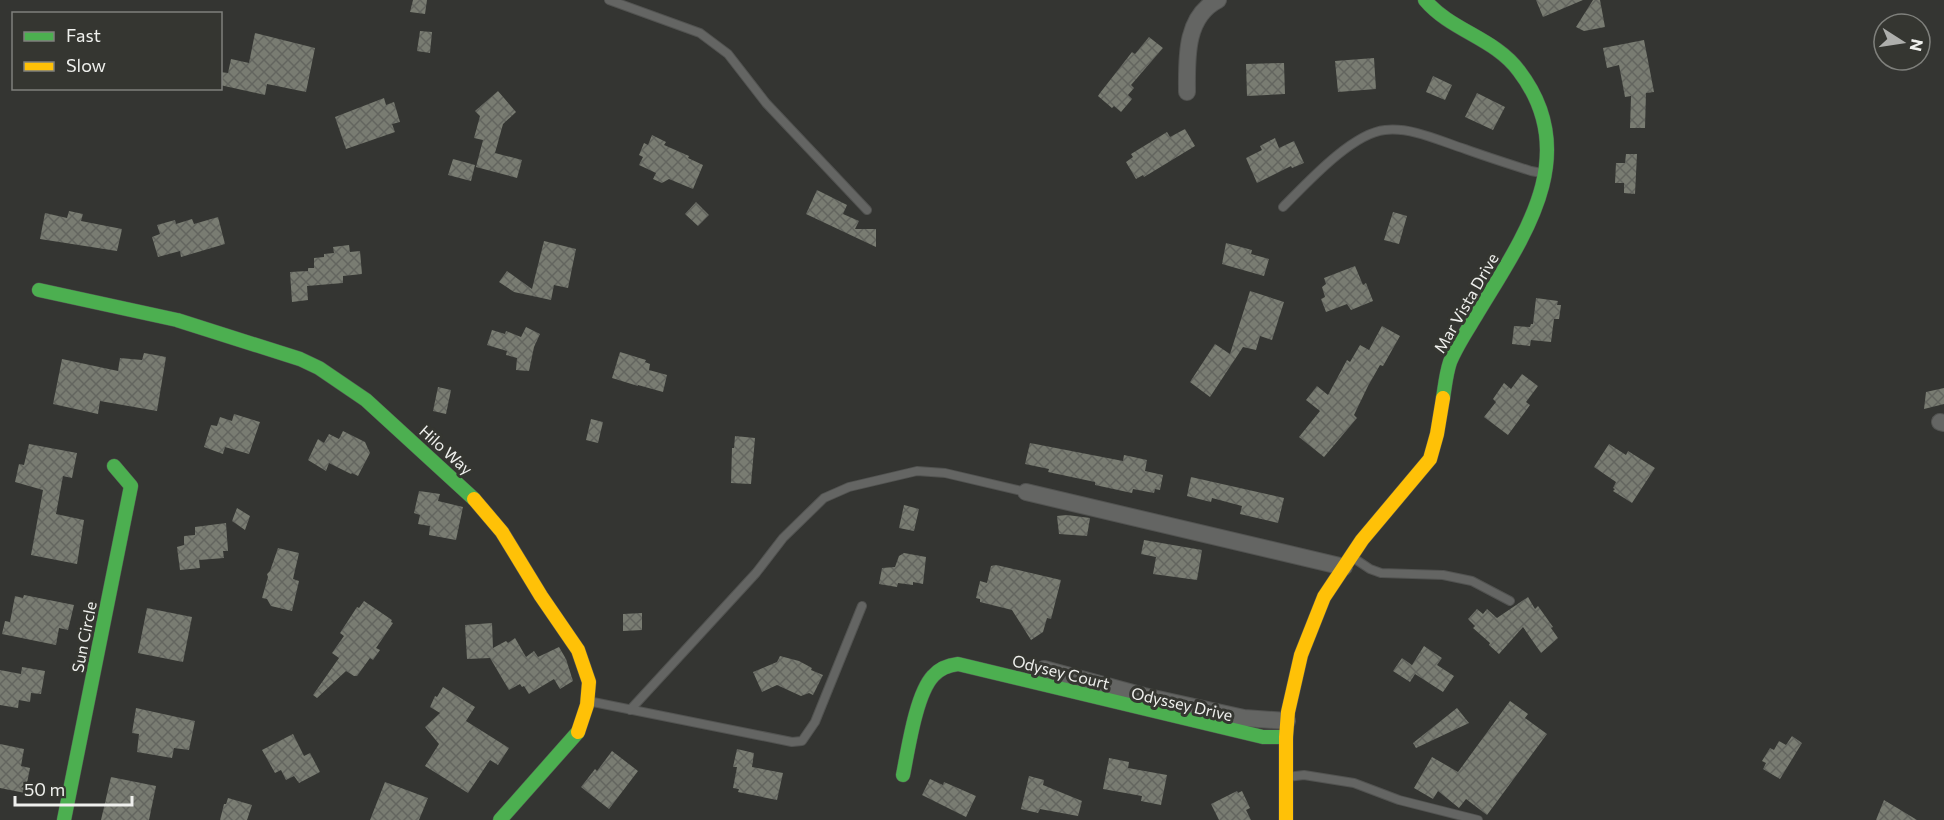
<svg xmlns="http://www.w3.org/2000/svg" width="1944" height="820" viewBox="0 0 1944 820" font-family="Commissioner,sans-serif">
	<defs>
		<pattern id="building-cross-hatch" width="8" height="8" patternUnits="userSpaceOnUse" patternTransform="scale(1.5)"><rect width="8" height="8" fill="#797c72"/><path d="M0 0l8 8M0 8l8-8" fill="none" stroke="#63655f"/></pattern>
	</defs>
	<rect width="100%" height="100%" fill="#343532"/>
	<path fill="url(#building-cross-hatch)" d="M413,0H427L425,14L410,12Z
		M1536,0H1583L1543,17Z
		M1593,0H1600L1605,27L1584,31L1576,27Z
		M420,31L432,32L430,53L417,51Z
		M255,33L315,48L306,92L267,84L265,95L220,85V72L228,73L231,59L249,63Z
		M1149,37L1163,48L1131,85L1134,88L1128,95L1132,99L1121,112L1114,106L1112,108L1098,96L1100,93L1132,52L1135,54Z
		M1644,40L1654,92L1646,93L1645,128H1630L1631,96L1625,97L1619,65L1607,68L1603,48Z
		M1374,58L1376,89L1338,92L1335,61Z
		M1284,63L1285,94L1247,96L1246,64Z
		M1433,76L1452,85L1445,100L1426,92Z
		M498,91L516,112L503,124L495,153L522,160L517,178L476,167L483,140L474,138L480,116L475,111Z
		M1477,93L1505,107L1493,130L1465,117Z
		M384,98L386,105L394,102L400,122L392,124L395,132L346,149L335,117Z
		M1185,129L1195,146L1144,177L1143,175L1136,179L1126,162L1133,157L1131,154L1167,132L1170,137Z
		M652,135L666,142L664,145L689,156L688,158L703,165L693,189L669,179L662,183L653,179L656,173L639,165L643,157L639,155L644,143L648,145Z
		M1275,138L1279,148L1294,141L1304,163L1292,168L1291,166L1257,183L1246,158L1262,150L1260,146Z
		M1626,154H1637L1635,194L1624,193V183H1615L1616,163H1625Z
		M453,159L475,165L471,181L448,175Z
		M817,190L847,205L843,214L859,221L855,229H876V247L806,214Z
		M696,202L709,215L698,226L685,214Z
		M69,211L83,214L81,221L122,229L117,251L40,239L45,213L67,218Z
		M1393,212L1407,216L1399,244L1384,240Z
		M218,217L225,244L181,257L180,251L158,257L152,237L160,234L157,225L175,220L176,224L192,219L194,224Z
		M544,241L576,249L568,288L554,285L551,300L514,292L499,282L507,271L532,289Z
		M1226,243L1252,250L1251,254L1269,259L1264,276L1222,264Z
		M349,245L350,252L360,251L362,274L343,276V283L307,286L308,300L292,302L290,272L308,271V268H314V258L324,257V254L334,253L333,247Z
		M1355,266L1363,285L1366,283L1373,301L1351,310L1347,304L1326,312L1321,299L1325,297L1322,287L1326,284L1324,278Z
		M1250,291L1284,302L1272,340L1260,336L1256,350L1243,347L1210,397L1190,382L1215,344L1230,354Z
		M1536,298L1558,301L1557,305H1561L1559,319H1554L1551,342L1531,340L1530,346L1512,344L1514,326L1530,327L1531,324H1533Z
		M1382,326L1400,336L1383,366L1380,365L1368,386L1354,415L1357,418L1324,457L1299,437L1320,411L1306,400L1317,386L1328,395L1347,360L1350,362L1360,345L1369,350Z
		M526,327L540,334L534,347L529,371L516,370L517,358L506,355L507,351L487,345L492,330L505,334L506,331L521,337Z
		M620,352L646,360L645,362L650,364L649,370L667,375L663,392L638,385V386L612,378Z
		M144,353L166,357L157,411L100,401L98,414L53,404L62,359L118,371L120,358L142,360Z
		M1522,374L1538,386L1526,402L1530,405L1508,435L1484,417L1496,402L1493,399L1504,383L1511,389Z
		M438,387L451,390L446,414L433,411Z
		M1944,388V404L1924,409L1926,392Z
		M234,414L260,422L249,454L225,447L223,454L204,447L211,425L217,426L220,417L232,421Z
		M591,419L603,422L598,443L586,440Z
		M343,431L365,442L370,453L358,476L352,473L351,474L329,463L326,471L308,460L318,439L324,443L329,434L339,439Z
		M735,436L755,438L751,484L731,483L732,448H734Z
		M1030,443L1123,461L1124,455L1147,460L1145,471L1163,475L1160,490L1155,489L1154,493L1133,489L1132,493L1095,485V482L1048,472L1049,469L1025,464Z
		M29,444L77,453L72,478L63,476L56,514L84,520L77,564L31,555L43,490L15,482L19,464L24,465Z
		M1609,444L1626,455L1628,451L1655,468L1632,503L1613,491L1615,489L1613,488L1616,482L1594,467Z
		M1191,477L1284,498L1278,523L1240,514L1242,506L1212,498L1211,502L1187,496Z
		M419,491L440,494L438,501L463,507L456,540L429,535L430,526L418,524L420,515L414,513Z
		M904,505L919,509L914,531L899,528Z
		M237,508L250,516L245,530L232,521Z
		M1067,515L1090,518L1087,536L1059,534L1057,516Z
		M226,523L228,551H223L224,558L199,560L200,568L180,570L177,547L184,545V536L195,535V527Z
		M1144,540L1202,550L1197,580L1153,574L1156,557L1141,554Z
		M278,548L299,553L293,579L299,581L292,611L271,606L267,599L262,598L268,577L267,574L270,571Z
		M904,553L926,557L923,584L913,582V585L898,583L897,587L879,584L882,568L895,567L899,556Z
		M996,565L1061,580L1051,619L1047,618L1043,632L1031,640L1012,610L980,602V599L976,598L980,581L987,583L991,566Z
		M24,595L74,605L68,630L59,628L56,645L2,634L5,621L10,622L15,596L23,598Z
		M1528,597L1535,609L1538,606L1553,627L1551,628L1558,638L1541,653L1523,627L1499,654L1489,645L1490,643L1473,628L1475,626L1468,619L1477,609L1483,614L1487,609L1497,618Z
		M364,601L392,620L391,622L393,623L376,648L380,650L373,660L370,658L357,676H354L346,671L317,698L313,695L339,658L332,653L344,636L340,633L357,607L359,608Z
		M147,608L192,617L183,662L138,653Z
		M642,613V630L623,631V614Z
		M492,623L493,648L506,641L508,643L515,638L526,657L534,651L538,657L559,647L566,659L573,681L560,689L554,679L529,694L524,686L522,687L520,684L509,690L490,658L467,659L465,625Z
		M1424,646L1442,658L1437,665L1454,676L1443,692L1415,674L1410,682L1393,671L1402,658L1412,665Z
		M780,656L799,661L812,668L811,670L823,675L813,695L809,693L801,696L777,685L762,692L753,672L777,662Z
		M22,667L45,671L41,694L31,693L30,702L19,700L18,708L0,705V670L21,674Z
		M443,687L475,707L466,721L509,748L498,765L490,760L468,793L425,766L439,744L425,727L440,713L430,707L435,696L437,697Z
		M1510,701L1528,714L1525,718L1547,734L1487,815L1466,799L1459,808L1438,791L1433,799L1414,788L1432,757L1458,772Z
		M136,708L195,721L189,750L174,748L172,758L137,752L139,734L132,733Z
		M1457,708L1469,723L1416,748L1413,743Z
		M293,734L304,756L310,753L320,772L299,783L294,776L286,780L281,770L275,773L262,750Z
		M1792,736L1802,743L1780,779L1763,769L1766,763L1762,761L1770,748L1774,750L1779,741L1786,745Z
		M0,744L24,749L21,766L30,768L25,793L0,788Z
		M737,749L754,753L752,767L783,773L777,800L738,792L739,789L733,788L737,767H733Z
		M612,751L638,771L609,809L581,787L595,769L597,771Z
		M1109,758L1129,762L1128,768L1167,775L1161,805L1141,801L1142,796L1103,789Z
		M1029,776L1044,780L1043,785L1082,801L1078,816L1040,809L1038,813L1021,809Z
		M111,777L156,786L149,820H101Z
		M930,779L943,785L944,782L976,796L966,817L922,795Z
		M385,782L428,798L419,820H370Z
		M1237,791L1238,793L1242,791L1250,808L1246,810L1251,820H1219L1211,804Z
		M228,798L252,805L247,820H220L224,804H226Z
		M1884,800L1917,820H1876Z"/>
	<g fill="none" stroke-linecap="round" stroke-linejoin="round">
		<defs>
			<path id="lane" d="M609,0L700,33L728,54L766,103L867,210
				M1283,207C1306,184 1352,133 1385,130C1412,127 1440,141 1465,149C1487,157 1509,164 1531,171L1542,173
				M1352,557L1370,569L1381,573L1443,575L1472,581L1510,601
				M588,701L792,742L802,741L815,722L862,606
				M630,710L756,573L783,538L824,498L849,487L917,471L945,473L1026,492
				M1287,777L1304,775L1354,783L1399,800L1478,820"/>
			<path id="street" d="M1187,92C1187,61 1184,17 1218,0
				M1940,422L1944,423
				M1026,492L1344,567
				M1044,669L1144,696L1244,718L1287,721"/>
			<path id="fast" d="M1425,0C1451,31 1495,38 1519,71C1584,156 1522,239 1477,314C1468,329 1457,345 1450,362C1446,374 1445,386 1443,398
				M39,290L177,320L300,359L319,368L366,400L474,499
				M903,775C908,750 916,694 933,676C940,668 949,665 958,664L1263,737H1286
				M64,820L131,486L114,466
				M500,820L578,732"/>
			<path id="slow" d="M474,499L502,532L541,596L578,650L589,682L587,705L578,732
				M1286,820V737L1288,712L1301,655L1324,597L1362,540L1430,459L1437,434L1443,398"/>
		</defs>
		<use href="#lane" stroke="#525351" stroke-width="10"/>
		<use href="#street" stroke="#525351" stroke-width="18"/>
		<use href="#fast" stroke="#525351" stroke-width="15"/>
		<use href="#slow" stroke="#525351" stroke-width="15"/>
		<use href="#lane" stroke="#646563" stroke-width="8"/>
		<use href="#street" stroke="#646563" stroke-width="16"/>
		<use href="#fast" stroke="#4caf50" stroke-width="14"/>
		<use href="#slow" stroke="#ffc107" stroke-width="14"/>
	</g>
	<g text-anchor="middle" stroke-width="6" stroke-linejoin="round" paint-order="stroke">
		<g font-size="16" fill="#eff0ed" stroke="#353631">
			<text transform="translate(1466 303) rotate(-60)" y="6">Mar Vista Drive</text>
			<text transform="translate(446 450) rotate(42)" y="6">Hilo Way</text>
			<text transform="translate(84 637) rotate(-79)" y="6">Sun Circle</text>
			<text transform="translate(1061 672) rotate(14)" y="6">Odysey Court</text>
			<text transform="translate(1182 704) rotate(13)" y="6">Odyssey Drive</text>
		</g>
	</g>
	<rect x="12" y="12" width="210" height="78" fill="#353631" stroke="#7f807c" stroke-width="1.5"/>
	<rect x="24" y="32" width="30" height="9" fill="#4caf50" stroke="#7f807c" stroke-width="1.5"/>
	<text x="66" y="42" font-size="18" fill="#eff0ed">Fast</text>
	<rect x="24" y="62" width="30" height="9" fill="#ffc107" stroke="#7f807c" stroke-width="1.5"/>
	<text x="66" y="72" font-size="18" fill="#eff0ed">Slow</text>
	<g transform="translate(1902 42) rotate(102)"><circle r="28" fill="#353631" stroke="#7f807c" stroke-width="1.5"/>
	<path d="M0-4.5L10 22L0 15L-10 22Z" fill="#aeafac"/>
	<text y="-9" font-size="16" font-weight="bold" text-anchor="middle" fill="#eff0ed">N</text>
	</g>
	<path d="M15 796v9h117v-9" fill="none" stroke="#eff0ed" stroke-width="3"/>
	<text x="24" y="796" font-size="18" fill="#eff0ed" stroke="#353631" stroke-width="4.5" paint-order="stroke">50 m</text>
</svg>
